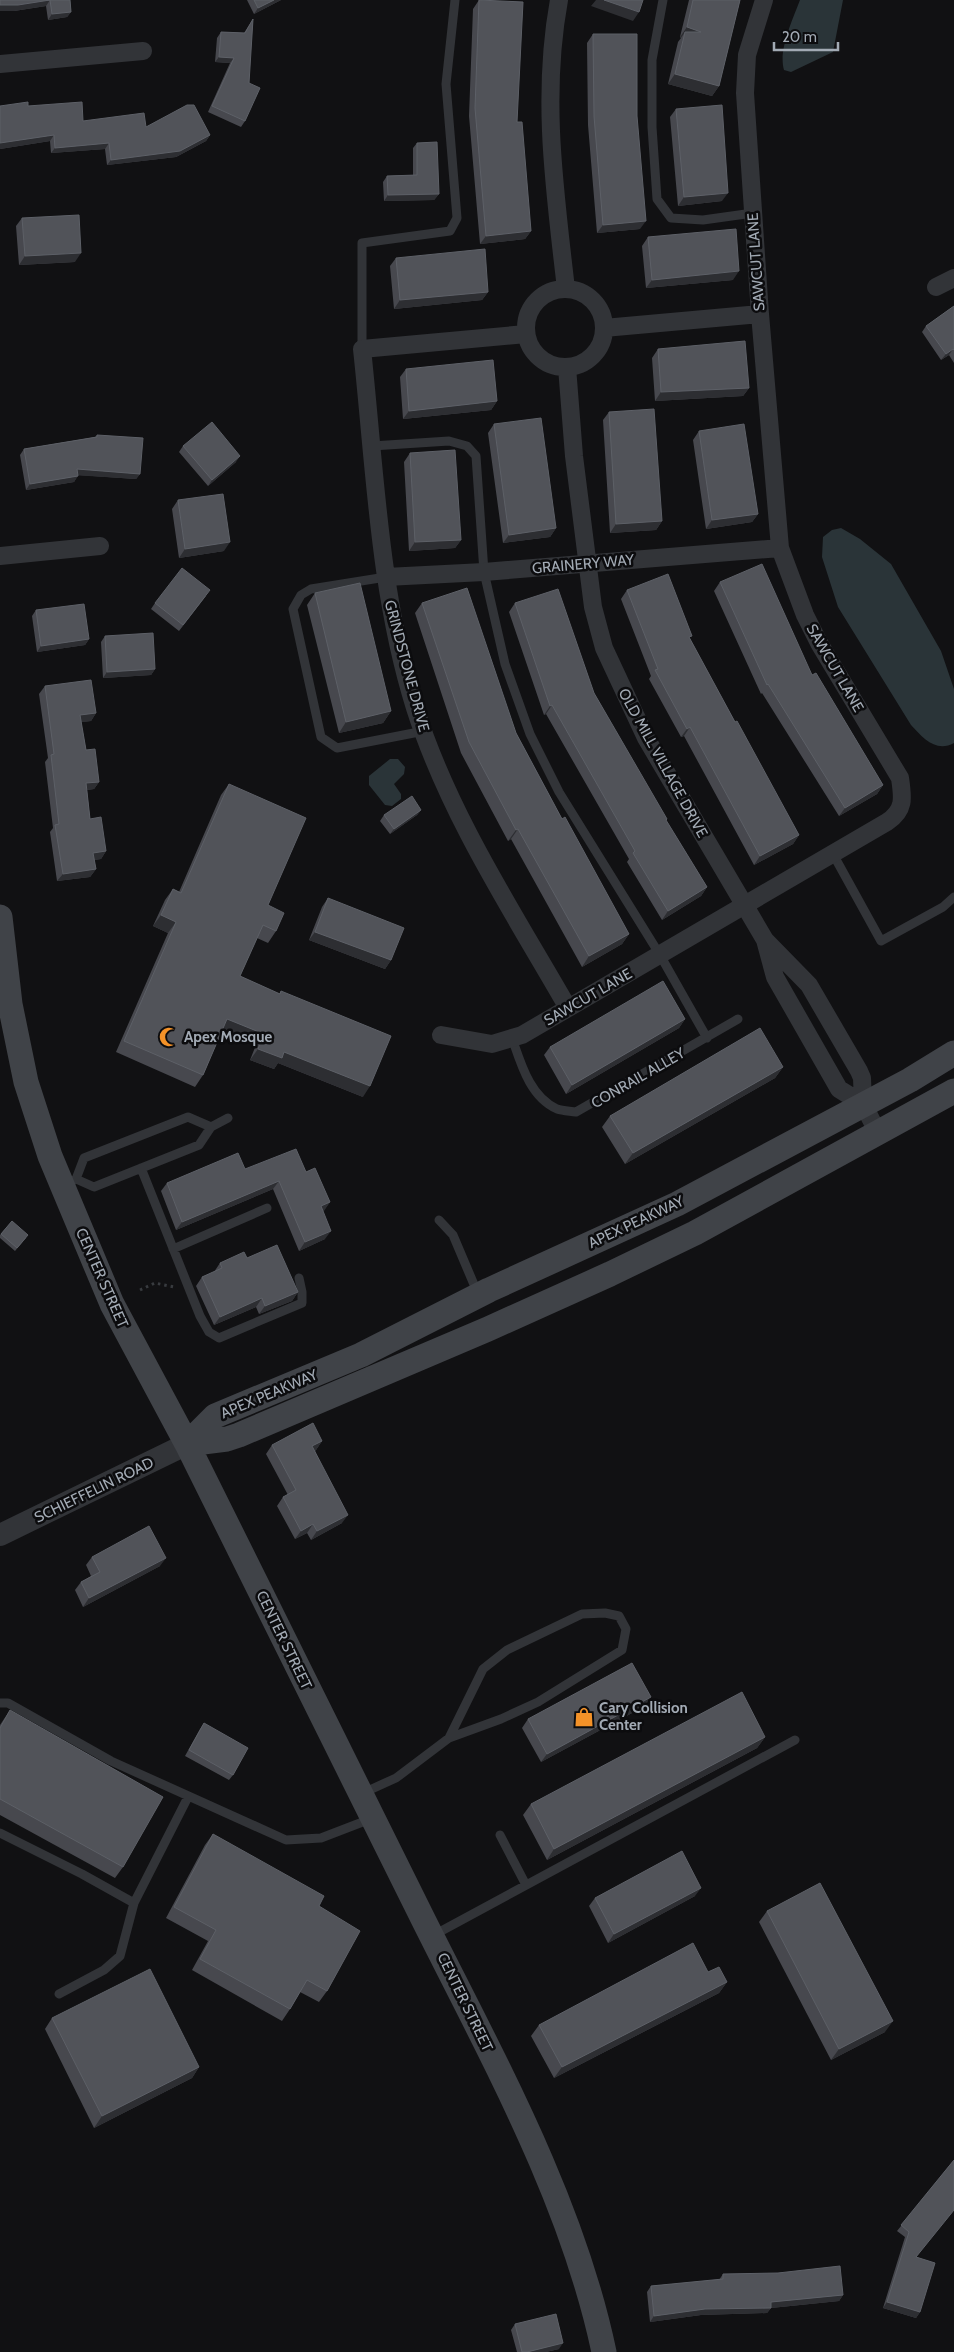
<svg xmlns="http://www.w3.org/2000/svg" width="954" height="2352" viewBox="0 0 954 2352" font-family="Cabin,sans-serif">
	<rect width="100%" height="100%" fill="#111113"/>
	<path fill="#2a3438" d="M800,0H843L833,52L791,72L784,70C778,50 793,19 800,0Z
		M841,528L860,539L891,564L941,651L954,689V743C936,753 923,738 911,725L838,607L822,557L823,537L832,530Z
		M390,759H398L405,767L404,774L394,784L401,794V799L392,806L385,805L369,785V776Z"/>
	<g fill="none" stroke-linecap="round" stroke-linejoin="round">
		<path stroke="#383b3f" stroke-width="3" stroke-dasharray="2.5 4" stroke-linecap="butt" d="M140,1290L155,1283L174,1287"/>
		<path stroke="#323438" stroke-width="9" d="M663,0L652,60V127L657,199L671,218L703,220L753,213
			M362,349V243L450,231L457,218L446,84L455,0
			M372,446L449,441L467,446L476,456L484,572L505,664L530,734L559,792L660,955L707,1038
			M386,577L311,589L301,595L293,609L321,737L337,748L424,731
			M833,854L881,941L943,907L954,897
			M512,1038C521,1064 530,1097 557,1109C563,1111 570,1111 576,1112L738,1019
			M211,1127L228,1118
			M141,1168L200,1316L209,1332L219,1338L302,1303V1292L299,1278
			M64,1184L76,1179L94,1187L199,1145L211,1127L188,1117L84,1158L76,1179
			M439,1220L453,1235L478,1294
			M173,1249L267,1208
			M0,1703H8L111,1761L286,1840L321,1838L373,1818
			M363,1793L396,1778L449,1738L501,1719L538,1702L622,1650L626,1629L619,1616L605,1613L582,1614L507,1650L483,1669L449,1738
			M0,1833L82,1874L134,1903L188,1797
			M500,1835L526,1885
			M432,1936L795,1740
			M59,1994L104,1970L120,1956L134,1903"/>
		<path stroke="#323438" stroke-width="18" d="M559,0C541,98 555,191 566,289
			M0,64L143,51
			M936,287L954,278
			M526 328a39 39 0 1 1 78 0a39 39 0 1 1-78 0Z
			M604,328L760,314
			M526,334L362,349C375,469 379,593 415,708C449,815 513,912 568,1008
			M567,367L574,456L593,607L604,648L646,738L765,940L775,977L839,1089L863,1104
			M0,556L100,546
			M386,577L484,572L780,548
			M765,940L809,985L859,1071L862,1078L863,1104L878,1133
			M441,1035L492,1044L522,1035L887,822C905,810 903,798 900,778L819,643L805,615L780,548L760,314L745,93L747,55L764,0"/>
		<path stroke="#323438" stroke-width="22" d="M0,1535L187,1444"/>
		<path stroke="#404348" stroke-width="25" d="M0,917L10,1004L26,1082L50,1156L112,1304L187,1444C266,1603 345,1762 424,1921C493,2059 572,2200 604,2352
			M187,1444L215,1416L361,1355L489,1290L677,1204L910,1080L954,1053
			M187,1444L227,1439L239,1435L488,1329L610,1274L695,1233L954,1091"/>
	</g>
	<path fill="#47484e" d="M0,0H70L71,12L67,17L48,20L46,6L14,11H0Z
		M247,0H281L254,14Z
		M479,0L517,122L531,231L525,239L480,244L469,116L473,9Z
		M689,0H740L719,86L712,96L668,84L678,42L681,38L680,37Z
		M253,19L245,121L241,127L208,112L230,63L215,62L217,38L221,32L244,33Z
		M593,34L637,116L640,229L597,233L588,125L587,43Z
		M0,106H28L83,121L146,127L210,135L206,141L176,157L107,165L105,149L51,153L50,141L0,149Z
		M676,109L722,201L678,206L670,117Z
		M417,143L439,194L434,200L384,201L383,182L387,176L413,175V148Z
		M22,218L75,262L19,265L16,226Z
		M648,237L733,280L646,288L642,246Z
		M396,258L488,292L482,300L394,309L390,266Z
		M954,306V363L949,355L941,360L922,332L926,326Z
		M658,349L749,388L743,396L655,401L652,358Z
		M406,369L497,401L491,410L403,419L400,377Z
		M609,412L662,521L656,530L610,533L603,420Z
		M494,424L556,528L550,537L503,543L488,433Z
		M699,431L758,514L752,522L706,529L693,440Z
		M97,435L140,474L136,479L78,475L74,482L26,490L20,455L24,449L95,437Z
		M183,446L236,462L208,486L179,452Z
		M410,453L461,540L455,548L409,551L404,462Z
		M178,500L224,551L179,558L172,509Z
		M720,582L812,675L883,785L877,794L839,816L762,693L761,694L714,591Z
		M627,590L690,639L735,722L799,835L793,844L754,865L684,736L681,737L649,679L651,676L621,599Z
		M315,593L391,711L383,723L339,733L307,605Z
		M206,596L179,631L151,609L155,603Z
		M422,603L516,733L562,819L629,934L622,944L582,967L511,839L508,841L461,753L415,613Z
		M515,603L594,693L666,821L707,887L701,896L662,920L627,862L629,859L546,714L544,715L509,612Z
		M36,610L89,639L85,645L37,652L32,616Z
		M105,636L155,669L151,675L103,678L101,642Z
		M45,686L96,713L91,721L81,722L86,750L99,782L94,789L87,790L90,819L106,851L101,859L94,860L96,869L90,877L57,881L50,832L53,828L45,762L48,758L39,694Z
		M229,784L276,931L268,943L257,938L240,976L279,994L281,991L363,1097L278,1063L274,1069L250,1060L256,1045L222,1031L203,1075L195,1087L116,1052L168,933L153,926L165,900L173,889L179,892L221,795Z
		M421,810L417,815L390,834L380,821L384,815Z
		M328,898L391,960L385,969L309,940L322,907Z
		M685,1019L679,1028L566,1094L544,1055L550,1047Z
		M783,1067L775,1078L625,1164L602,1127L610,1116Z
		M245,1169L306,1172L330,1202L323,1211L325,1239L299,1251L273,1189L176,1230L161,1191L167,1183Z
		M12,1221L26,1238L15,1251L0,1238V1235Z
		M247,1258L298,1292L292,1301L259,1314L256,1307L214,1325L196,1286L202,1277L214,1272L220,1263Z
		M322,1441L316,1450L315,1451L342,1523L311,1540L307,1533L295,1539L277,1506L283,1497L288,1495L266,1454L272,1445Z
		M92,1557L160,1566L83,1607L75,1590L81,1582L91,1576L86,1565Z
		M645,1706L541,1762L522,1728L528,1719Z
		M10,1710L123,1867L115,1878L0,1815V1725Z
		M204,1723L233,1775L229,1780L185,1756L200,1729Z
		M765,1737L757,1748L547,1860L523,1815L531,1804Z
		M213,1834L319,1906L327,1991L319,2002L300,1992L290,2009L282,2021L192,1970L208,1941L166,1918L205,1845Z
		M695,1896L608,1943L589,1906L595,1898Z
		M767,1911L885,2032L831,2060L759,1922Z
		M708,1972L727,1982L719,1993L554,2078L531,2036L539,2025Z
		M52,2018L199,2067L192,2078L94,2128L45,2029Z
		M954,2160L916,2258L920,2312L916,2318L883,2308L905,2237L897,2231Z
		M723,2274L843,2295L839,2301L771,2308L767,2313L701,2315L650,2322L647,2292L651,2286L719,2280Z
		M515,2324L559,2349L546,2352H517L511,2330Z"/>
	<path fill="#2d2e32" d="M50,0L46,6L14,11H0V5Z
		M274,0H281L254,14L258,8Z
		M596,0H604L639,12L633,21L591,6Z
		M71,12L67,17L48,20L52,14Z
		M687,27L701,32H685L681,38L680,37Z
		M219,57L234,58L230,63L215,62Z
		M675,74L719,86L712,96L668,84Z
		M54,135L50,141L0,149V143Z
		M210,135L206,141L176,157L107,165L111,160Z
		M109,143L105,149L51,153L55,148Z
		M728,193L722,201L678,206L684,197Z
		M439,194L434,200L384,201L388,195Z
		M646,221L640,229L597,233L603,225Z
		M531,231L525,239L480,244L486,236Z
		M81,253L75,262L19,265L25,256Z
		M739,271L733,280L646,288L652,280Z
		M488,292L482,300L394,309L400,300Z
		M953,349L949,355L941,360L946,354Z
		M749,388L743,396L655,401L661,392Z
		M497,401L491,410L403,419L409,411Z
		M240,456L236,462L208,486L212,480Z
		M77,469L140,474L136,479L73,475Z
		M78,476L74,482L26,490L30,484Z
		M758,514L752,522L706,529L712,520Z
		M662,521L656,530L610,533L616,524Z
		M556,528L550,537L503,543L509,535Z
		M461,540L455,548L409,551L415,542Z
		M230,542L224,551L179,558L185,549Z
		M89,639L85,645L37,652L41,646Z
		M155,669L151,675L103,678L107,672Z
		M552,705L546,714L544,715L550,706Z
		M391,711L383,723L339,733L346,722Z
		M96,713L91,721L75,723L80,715Z
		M690,727L684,736L681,737L687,729Z
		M99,782L94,789L81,791L86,783Z
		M883,785L877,794L839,816L845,808Z
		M421,810L417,815L390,834L394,829Z
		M518,829L511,839L508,841L516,830Z
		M799,835L793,844L754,865L760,856Z
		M106,851L101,859L88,861L93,853Z
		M96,869L90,877L57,881L63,874Z
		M707,887L701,896L662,920L668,911Z
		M161,915L176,922L168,933L153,926Z
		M315,932L391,960L385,969L309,940Z
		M629,934L622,944L582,967L589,956Z
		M227,1019L264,1034L256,1045L219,1030Z
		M685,1019L679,1028L566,1094L572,1085Z
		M258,1049L284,1052L370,1086L363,1097L278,1063L274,1069L250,1060Z
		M783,1067L775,1078L625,1164L633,1153Z
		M279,1181L273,1189L176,1230L182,1222Z
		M330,1202L324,1211L315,1214L321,1206Z
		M331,1231L325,1239L299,1251L305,1242Z
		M298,1292L292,1301L259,1314L265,1306Z
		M262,1298L256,1307L214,1325L220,1317Z
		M322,1441L316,1450L306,1455L312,1446Z
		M348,1515L342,1523L311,1540L317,1531Z
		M313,1524L307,1533L295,1539L301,1531Z
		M166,1558L160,1566L83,1607L89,1598Z
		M651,1697L645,1706L541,1762L547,1754Z
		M765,1737L757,1748L547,1860L554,1849Z
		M701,1888L695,1896L608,1943L614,1934Z
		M727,1982L719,1993L554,2078L562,2067Z
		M893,2021L885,2032L831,2060L839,2049Z
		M199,2067L192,2078L94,2128L102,2116Z
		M843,2295L839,2301L771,2308L767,2313L701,2315L650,2322L654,2316L705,2309Z
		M887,2302L920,2312L916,2318L883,2308Z
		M563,2343L559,2349L546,2352H527Z"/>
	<path fill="#515359" stroke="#5d6067" d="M0,0H70L71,12L52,14L50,0L18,5H0Z
		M254,0H274L258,8Z
		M479,0L523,2L517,122H522L531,231L486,236L475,108Z
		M604,0H643L639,12Z
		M693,0H740L719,86L675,74L685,32H701L687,27Z
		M253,19L249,83L260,88L245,121L212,106L234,58L219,57L221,32L245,33Z
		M593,34H637V116L646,221L603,225L594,116Z
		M28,102V106L82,102L83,121L144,113L146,127L187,105H194L210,135L180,151L111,160L109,143L55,148L54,135L0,143V106Z
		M722,105L728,193L684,197L676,109Z
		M437,142L439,194L388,195L387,176L417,175V143Z
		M79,215L81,253L25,256L22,218Z
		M736,229L739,271L652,280L648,237Z
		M485,249L488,292L400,300L396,258Z
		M954,306V350L953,349L946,354L926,326Z
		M745,341L749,388L661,392L658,349Z
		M493,360L497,401L409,411L406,369Z
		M654,409L662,521L616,524L609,412Z
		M541,418L556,528L509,535L494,424Z
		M212,422L240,456L212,480L183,446Z
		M744,424L758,514L712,520L699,431Z
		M97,435L143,438L140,474L77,469L78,476L30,484L24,449L97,437Z
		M455,450L461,540L415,542L410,453Z
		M223,494L230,542L185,549L178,500Z
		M762,564L812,675L816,673L883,785L845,808L768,684L767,685L720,582Z
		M182,568L210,590L183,625L155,603Z
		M668,574L692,636L689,637L735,722L737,721L799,835L760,856L690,727L687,729L655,670L658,669L627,590Z
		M360,583L391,711L346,722L315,593Z
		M467,588L516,733L562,819L565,817L629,934L589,956L518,829L516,830L469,742L422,603Z
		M558,589L594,693L667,819L666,820L707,887L668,911L633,853L635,851L552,705L550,706L515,603Z
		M84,604L89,639L41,646L36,610Z
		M153,633L155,669L107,672L105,636Z
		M91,680L96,713L80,715L86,750L95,749L99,782L86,783L90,819L101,817L106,851L93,853L96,869L63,874L55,825L59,824L51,755L54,754L45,686Z
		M229,784L306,818L268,905L284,913L276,931L263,925L240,976L280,994L281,991L391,1036L370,1086L284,1052L282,1058L258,1049L264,1034L227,1019L203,1075L124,1041L176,922L161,915L173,889L181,893Z
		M412,796L421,810L394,829L384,815Z
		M328,898L404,928L391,960L315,932Z
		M663,981L685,1019L572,1085L550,1047Z
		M760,1028L783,1067L633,1153L610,1116Z
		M296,1149L306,1172L315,1168L330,1202L321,1206L331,1231L305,1242L279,1181L182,1222L167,1183L238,1153L245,1169Z
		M12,1221L28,1235L17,1248L1,1234Z
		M277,1245L298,1292L265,1306L262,1298L220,1317L202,1277L222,1268L220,1263L244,1252L247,1258Z
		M313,1423L322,1441L312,1446L348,1515L317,1531L313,1524L301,1531L283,1497L296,1490L272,1445Z
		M149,1526L166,1558L89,1598L81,1582L100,1572L92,1557Z
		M632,1663L651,1697L547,1754L528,1719Z
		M742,1692L765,1737L554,1849L531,1804Z
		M10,1710L163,1797L123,1867L0,1799V1728Z
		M204,1723L248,1748L233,1775L189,1750Z
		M213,1834L324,1896L319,1906L360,1931L327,1991L307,1980L290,2009L200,1959L216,1930L174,1907Z
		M682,1851L701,1888L614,1934L595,1898Z
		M820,1883L893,2021L839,2049L767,1911Z
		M693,1943L708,1972L719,1967L727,1982L562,2067L539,2025Z
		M150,1969L199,2067L102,2116L52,2018Z
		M954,2160V2210L916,2257L935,2263L920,2312L887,2302L909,2232L901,2225Z
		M840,2266L843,2295L771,2302V2308L705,2309L654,2316L651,2286L723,2279V2274L778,2273Z
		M556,2314L563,2343L527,2352H522L515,2324Z"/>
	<defs>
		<symbol id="mosque-bare" viewBox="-9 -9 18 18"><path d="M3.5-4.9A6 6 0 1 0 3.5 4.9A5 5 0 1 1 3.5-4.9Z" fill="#f49228" stroke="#0c0c0e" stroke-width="2.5" paint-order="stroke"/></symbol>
		<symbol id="shop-bare" viewBox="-9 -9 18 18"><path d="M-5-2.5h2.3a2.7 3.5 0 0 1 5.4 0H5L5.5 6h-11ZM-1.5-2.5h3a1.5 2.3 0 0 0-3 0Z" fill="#f49228" stroke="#0c0c0e" stroke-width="2.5" paint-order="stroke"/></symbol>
	</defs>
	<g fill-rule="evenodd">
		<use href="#mosque-bare" x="155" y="1023" width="28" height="28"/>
		<use href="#shop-bare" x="570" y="1703" width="28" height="28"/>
	</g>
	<g text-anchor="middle" stroke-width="5" stroke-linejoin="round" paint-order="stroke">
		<g font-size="15" fill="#a2aab4" stroke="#0c0c0e">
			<text transform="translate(756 262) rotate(-94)" y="5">SAWCUT LANE</text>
			<text transform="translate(583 564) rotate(-5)" y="5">GRAINERY WAY</text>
			<text transform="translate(407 666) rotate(75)" y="5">GRINDSTONE DRIVE</text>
			<text transform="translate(835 668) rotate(60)" y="5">SAWCUT LANE</text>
			<text transform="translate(663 763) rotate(61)" y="5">OLD MILL VILLAGE DRIVE</text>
			<text transform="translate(588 997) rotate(-30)" y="5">SAWCUT LANE</text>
			<text transform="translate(638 1078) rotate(-30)" y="5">CONRAIL ALLEY</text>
			<text transform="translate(636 1222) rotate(-25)" y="5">APEX PEAKWAY</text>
			<text transform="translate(102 1278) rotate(66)" y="5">CENTER STREET</text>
			<text transform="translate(269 1394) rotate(-23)" y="5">APEX PEAKWAY</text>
			<text transform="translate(94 1490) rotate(-26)" y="5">SCHIEFFELIN ROAD</text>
			<text transform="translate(284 1640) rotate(64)" y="5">CENTER STREET</text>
			<text transform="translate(465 2002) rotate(64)" y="5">CENTER STREET</text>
		</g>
		<g font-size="15" font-weight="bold" fill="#a2aab4" stroke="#0c0c0e" text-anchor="start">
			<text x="184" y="1042">Apex Mosque</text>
			<text x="599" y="1713">Cary Collision<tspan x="599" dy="17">Center</tspan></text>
		</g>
	</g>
	<path d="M774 42v8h64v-8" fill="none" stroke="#a2aab4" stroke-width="2.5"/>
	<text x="782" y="42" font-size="15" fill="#a2aab4" stroke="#0c0c0e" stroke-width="4" paint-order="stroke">20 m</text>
</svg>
